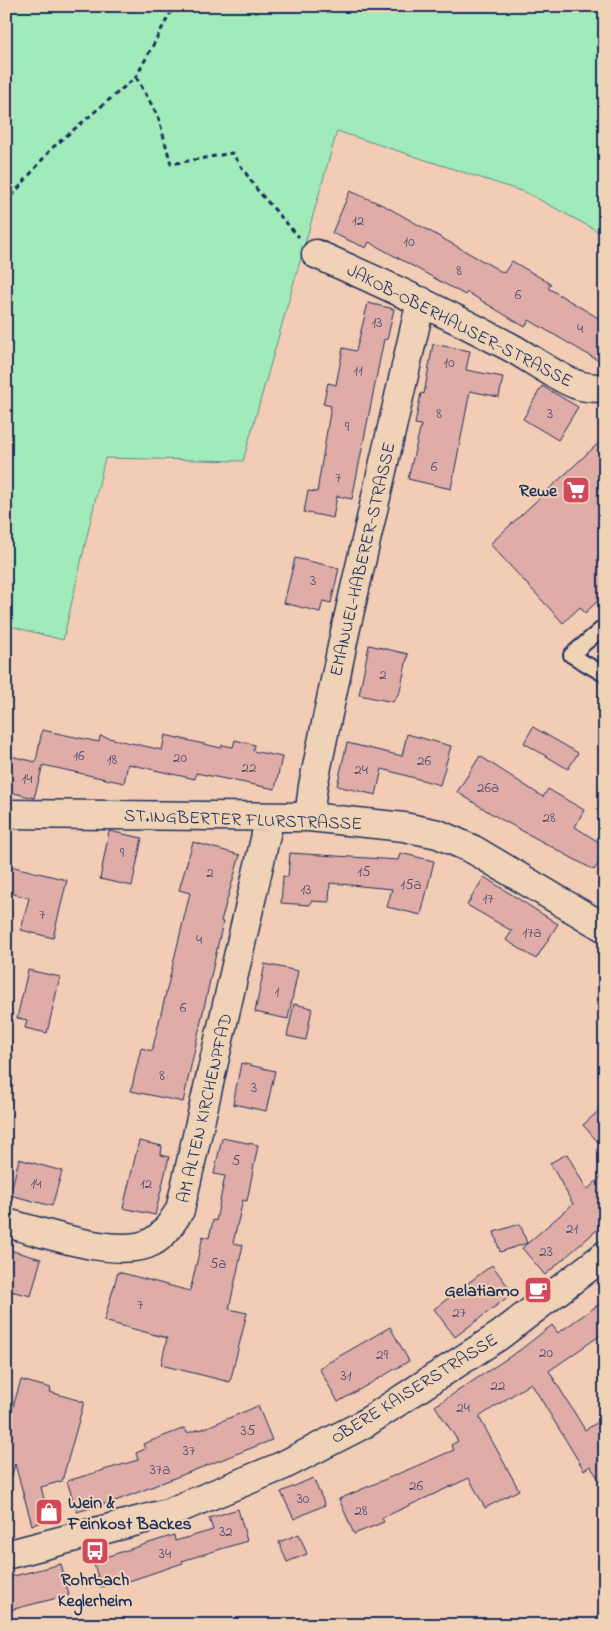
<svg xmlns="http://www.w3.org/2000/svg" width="611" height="1631" viewBox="0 0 611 1631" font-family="'Indie Flower',sans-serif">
	<rect width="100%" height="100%" fill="#f2ccb4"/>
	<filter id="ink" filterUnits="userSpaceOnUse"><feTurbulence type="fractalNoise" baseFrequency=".02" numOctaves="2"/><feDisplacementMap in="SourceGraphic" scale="10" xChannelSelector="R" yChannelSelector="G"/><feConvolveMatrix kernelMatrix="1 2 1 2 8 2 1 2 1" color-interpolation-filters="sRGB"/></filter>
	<g filter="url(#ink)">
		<path fill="#a1ebba" stroke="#5e8d8c" d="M6,6H605V235L527,193L337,131L243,461L105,458L63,640L6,625Z"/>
		<path fill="#dfaca7" stroke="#1b2f5e" d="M350,191L385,206L504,273L512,261L551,284L548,288L605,322V351L599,361L529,320L525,327L467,292L465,295L369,242L366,248L332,233Z
			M368,303L394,309L387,340L384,339L352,499L337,496L333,518L304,512L308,491L317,492L331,406L323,404L328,383L336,385L343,348L356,351Z
			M433,344L470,351L466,370L503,377L499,397L470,391L451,489L408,479L421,425L415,424L421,393L424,394Z
			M542,386L578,407L558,440L523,419Z
			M605,437V594L585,613L580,607L563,623L490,544Z
			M295,558L339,568L331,603L323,601L320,612L284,603Z
			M369,645L408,654L400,691L393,702L359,695Z
			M533,727L578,753L568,769L524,743Z
			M42,730L99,742L100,736L162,750L165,735L221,748L222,745L233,747L235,740L255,745L253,751L282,757L275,789L196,773L195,779L128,764L124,783L43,765L34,798L6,791V755L36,762Z
			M407,734L451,746L440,785L382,769L376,795L337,786L347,743L402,756Z
			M480,756L543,797L548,789L584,810L575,827L605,846V854L594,870L497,817L457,792Z
			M109,831L142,838L132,886L100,879Z
			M193,842L240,855L221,921L223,922L183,1102L131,1091L141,1048L152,1051L190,893L179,890Z
			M290,853L398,860L400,853L434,861L421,915L387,907L392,889L330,883L329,902L311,901L310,905L281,903L283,876L288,877Z
			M6,865L67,880L53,938L21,930L29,898L6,892Z
			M484,877L558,924L536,959L506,940L512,931L467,905Z
			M265,964L298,971L288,1019L255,1012Z
			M28,970L60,977L47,1033L25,1028L27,1020L17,1018Z
			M294,1004L312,1008L306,1040L287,1036Z
			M241,1063L275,1071L266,1111L233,1104Z
			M605,1105V1150L583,1125Z
			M222,1138L258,1145L247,1201L243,1200L233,1243L243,1245L229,1309L247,1313L230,1382L161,1365L167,1338L104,1321L118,1272L190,1291L203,1236L209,1238L213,1220L216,1221L225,1176L214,1174Z
			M139,1141L162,1146L161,1155L169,1157L155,1215L123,1208Z
			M567,1154L587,1190L605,1173V1223L545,1275L522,1248L573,1204L550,1163Z
			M19,1159L62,1171L52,1206L10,1195Z
			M520,1224L527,1243L500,1252L494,1232Z
			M6,1249L41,1259L31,1296L6,1290Z
			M492,1265L513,1293L455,1337L434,1309Z
			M605,1300V1332L549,1371L585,1430L605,1418V1488L590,1466L584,1470L531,1383L479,1417L519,1490L485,1508L469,1478L382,1518L384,1522L354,1534L339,1499L454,1450L451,1445L458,1441L435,1406L520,1350L552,1325L558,1333Z
			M390,1327L409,1361L338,1402L319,1368Z
			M21,1380L51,1388L50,1392L84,1402L62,1481L41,1487L49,1520L32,1525L15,1464L11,1479L6,1478V1430Z
			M258,1406L272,1440L118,1500L77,1512L67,1481L138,1460L136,1453L145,1449L143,1444L185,1428L187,1433L200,1429V1430Z
			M313,1478L325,1505L294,1519L281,1492Z
			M238,1509L247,1541L182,1561L183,1563L117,1585L116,1583L101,1587L93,1561L174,1535L175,1541L213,1530L209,1518Z
			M299,1534L307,1554L287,1562L279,1542Z
			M61,1564L69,1595L6,1611V1578Z"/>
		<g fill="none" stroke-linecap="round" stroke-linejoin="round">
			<defs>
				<path id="service" d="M605,626L571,655L605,675"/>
				<path id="minor" d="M316,254C383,283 448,314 512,348C531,359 549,372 568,381C580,387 592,389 605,387
					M6,814L309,817L404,827L438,834L474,850L605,928
					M309,817L313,786L345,632L421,301
					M6,1223C43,1232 119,1260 152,1242C165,1235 172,1222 180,1210L270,817"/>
				<path id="secondary" d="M6,1555L168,1513L282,1466L364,1424L434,1378L499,1336L605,1255"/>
			</defs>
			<use href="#service" stroke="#1b2f5e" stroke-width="18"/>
			<use href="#minor" stroke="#1b2f5e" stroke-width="31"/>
			<use href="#secondary" stroke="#1b2f5e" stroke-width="31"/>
			<path stroke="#1b2f5e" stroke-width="3" stroke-dasharray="5 4" stroke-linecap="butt" d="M136,77L158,116L171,164L232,153L258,191L299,237
				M6,203L52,148L136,77L174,6"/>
			<use href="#service" stroke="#f0d3b6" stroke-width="14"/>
			<use href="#minor" stroke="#f0d3b6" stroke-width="28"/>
			<use href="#secondary" stroke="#f0d3b6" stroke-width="28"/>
		</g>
	</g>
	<defs>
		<symbol id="supermarket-square" viewBox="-11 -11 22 22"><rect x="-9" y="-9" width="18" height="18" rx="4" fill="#d1495b" stroke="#f0d3b6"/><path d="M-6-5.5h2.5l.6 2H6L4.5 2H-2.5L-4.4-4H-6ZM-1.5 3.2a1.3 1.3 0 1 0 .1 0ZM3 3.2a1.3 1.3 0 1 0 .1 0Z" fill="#fff"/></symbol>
		<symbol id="cafe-square" viewBox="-11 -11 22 22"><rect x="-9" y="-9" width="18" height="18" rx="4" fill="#d1495b" stroke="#f0d3b6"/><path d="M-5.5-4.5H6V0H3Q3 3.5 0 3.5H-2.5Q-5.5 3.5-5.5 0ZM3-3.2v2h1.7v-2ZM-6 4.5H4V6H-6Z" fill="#fff"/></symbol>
		<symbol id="shop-square" viewBox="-11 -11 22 22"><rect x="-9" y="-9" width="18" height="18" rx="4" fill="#d1495b" stroke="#f0d3b6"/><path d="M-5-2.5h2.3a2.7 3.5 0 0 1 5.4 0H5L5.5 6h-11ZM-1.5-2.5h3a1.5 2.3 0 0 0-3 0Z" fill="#fff"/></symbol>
		<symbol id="bus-square" viewBox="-11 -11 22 22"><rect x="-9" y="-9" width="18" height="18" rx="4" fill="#d1495b" stroke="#f0d3b6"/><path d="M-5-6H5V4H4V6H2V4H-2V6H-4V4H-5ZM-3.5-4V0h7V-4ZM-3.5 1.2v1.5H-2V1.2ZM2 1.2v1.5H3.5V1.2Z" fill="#fff"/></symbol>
	</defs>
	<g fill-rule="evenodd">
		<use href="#supermarket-square" x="560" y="474" width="32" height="32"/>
		<use href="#cafe-square" x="522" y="1274" width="32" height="32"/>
		<use href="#shop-square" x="33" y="1496" width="32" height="32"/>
		<use href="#bus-square" x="79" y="1535" width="32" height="32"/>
	</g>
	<g text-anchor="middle" stroke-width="4" stroke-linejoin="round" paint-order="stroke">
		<g font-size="15" fill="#4c4e70">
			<text x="358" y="225">12</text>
			<text x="409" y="246">10</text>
			<text x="459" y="275">8</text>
			<text x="518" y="299">6</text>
			<text x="377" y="327">13</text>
			<text x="580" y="333">4</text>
			<text x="449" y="367">10</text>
			<text x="358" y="375">11</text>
			<text x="439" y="418">8</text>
			<text x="550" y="418">3</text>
			<text x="347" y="431">9</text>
			<text x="434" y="471">6</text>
			<text x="338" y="482">7</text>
			<text x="313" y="585">3</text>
			<text x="383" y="679">2</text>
			<text x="79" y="760">16</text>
			<text x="180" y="762">20</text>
			<text x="112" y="764">18</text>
			<text x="424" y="765">26</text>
			<text x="249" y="772">22</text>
			<text x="361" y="774">24</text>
			<text x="27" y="783">14</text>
			<text x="488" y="792">26a</text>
			<text x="549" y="822">28</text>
			<text x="122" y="857">9</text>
			<text x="364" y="876">15</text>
			<text x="210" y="877">2</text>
			<text x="411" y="889">15a</text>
			<text x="306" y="894">13</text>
			<text x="488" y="903">17</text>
			<text x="42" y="919">7</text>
			<text x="532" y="937">17a</text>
			<text x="199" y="944">4</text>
			<text x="277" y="996">1</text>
			<text x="183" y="1012">6</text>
			<text x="162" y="1080">8</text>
			<text x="254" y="1092">3</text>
			<text x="236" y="1165">5</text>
			<text x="36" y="1188">14</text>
			<text x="146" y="1188">12</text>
			<text x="572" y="1233">21</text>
			<text x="546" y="1256">23</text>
			<text x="218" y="1268">5a</text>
			<text x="140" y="1309">7</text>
			<text x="459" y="1317">27</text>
			<text x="546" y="1357">20</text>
			<text x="382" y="1359">29</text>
			<text x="346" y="1380">31</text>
			<text x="498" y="1390">22</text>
			<text x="463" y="1412">24</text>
			<text x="248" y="1435">35</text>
			<text x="189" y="1455">37</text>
			<text x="160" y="1474">37a</text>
			<text x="416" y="1490">26</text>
			<text x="303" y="1503">30</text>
			<text x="361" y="1515">28</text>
			<text x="226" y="1536">32</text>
			<text x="165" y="1558">34</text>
		</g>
		<g font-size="18" fill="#1b2f5e" stroke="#f0d3b6">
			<text transform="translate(460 325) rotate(27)" y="6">JAKOB-OBERHAUSER-STRASSE</text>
			<text transform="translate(362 559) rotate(-77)" y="6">EMANUEL-HABERER-STRASSE</text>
			<text transform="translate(243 819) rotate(2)" y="6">ST.INGBERTER FLURSTRASSE</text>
			<text transform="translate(204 1108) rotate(-77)" y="6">AM ALTEN KIRCHENPFAD</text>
			<text transform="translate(414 1388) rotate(-32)" y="6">OBERE KAISERSTRASSE</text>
		</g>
		<g font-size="18" font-weight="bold" fill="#1b2f5e" stroke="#f0d3b6" text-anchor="end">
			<text x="557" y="496">Rewe</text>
			<text x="519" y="1296">Gelatiamo</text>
			<text x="68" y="1508" text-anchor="start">Wein &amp;<tspan x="68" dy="21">Feinkost Backes</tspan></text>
			<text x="95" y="1585" text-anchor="middle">Rohrbach<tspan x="95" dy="21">Keglerheim</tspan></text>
		</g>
	</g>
	<rect width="611" height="1631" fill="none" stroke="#f0d3b6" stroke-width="25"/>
	<rect x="12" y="12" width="586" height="1606" fill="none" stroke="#1b2f5e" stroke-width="2" filter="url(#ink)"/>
</svg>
